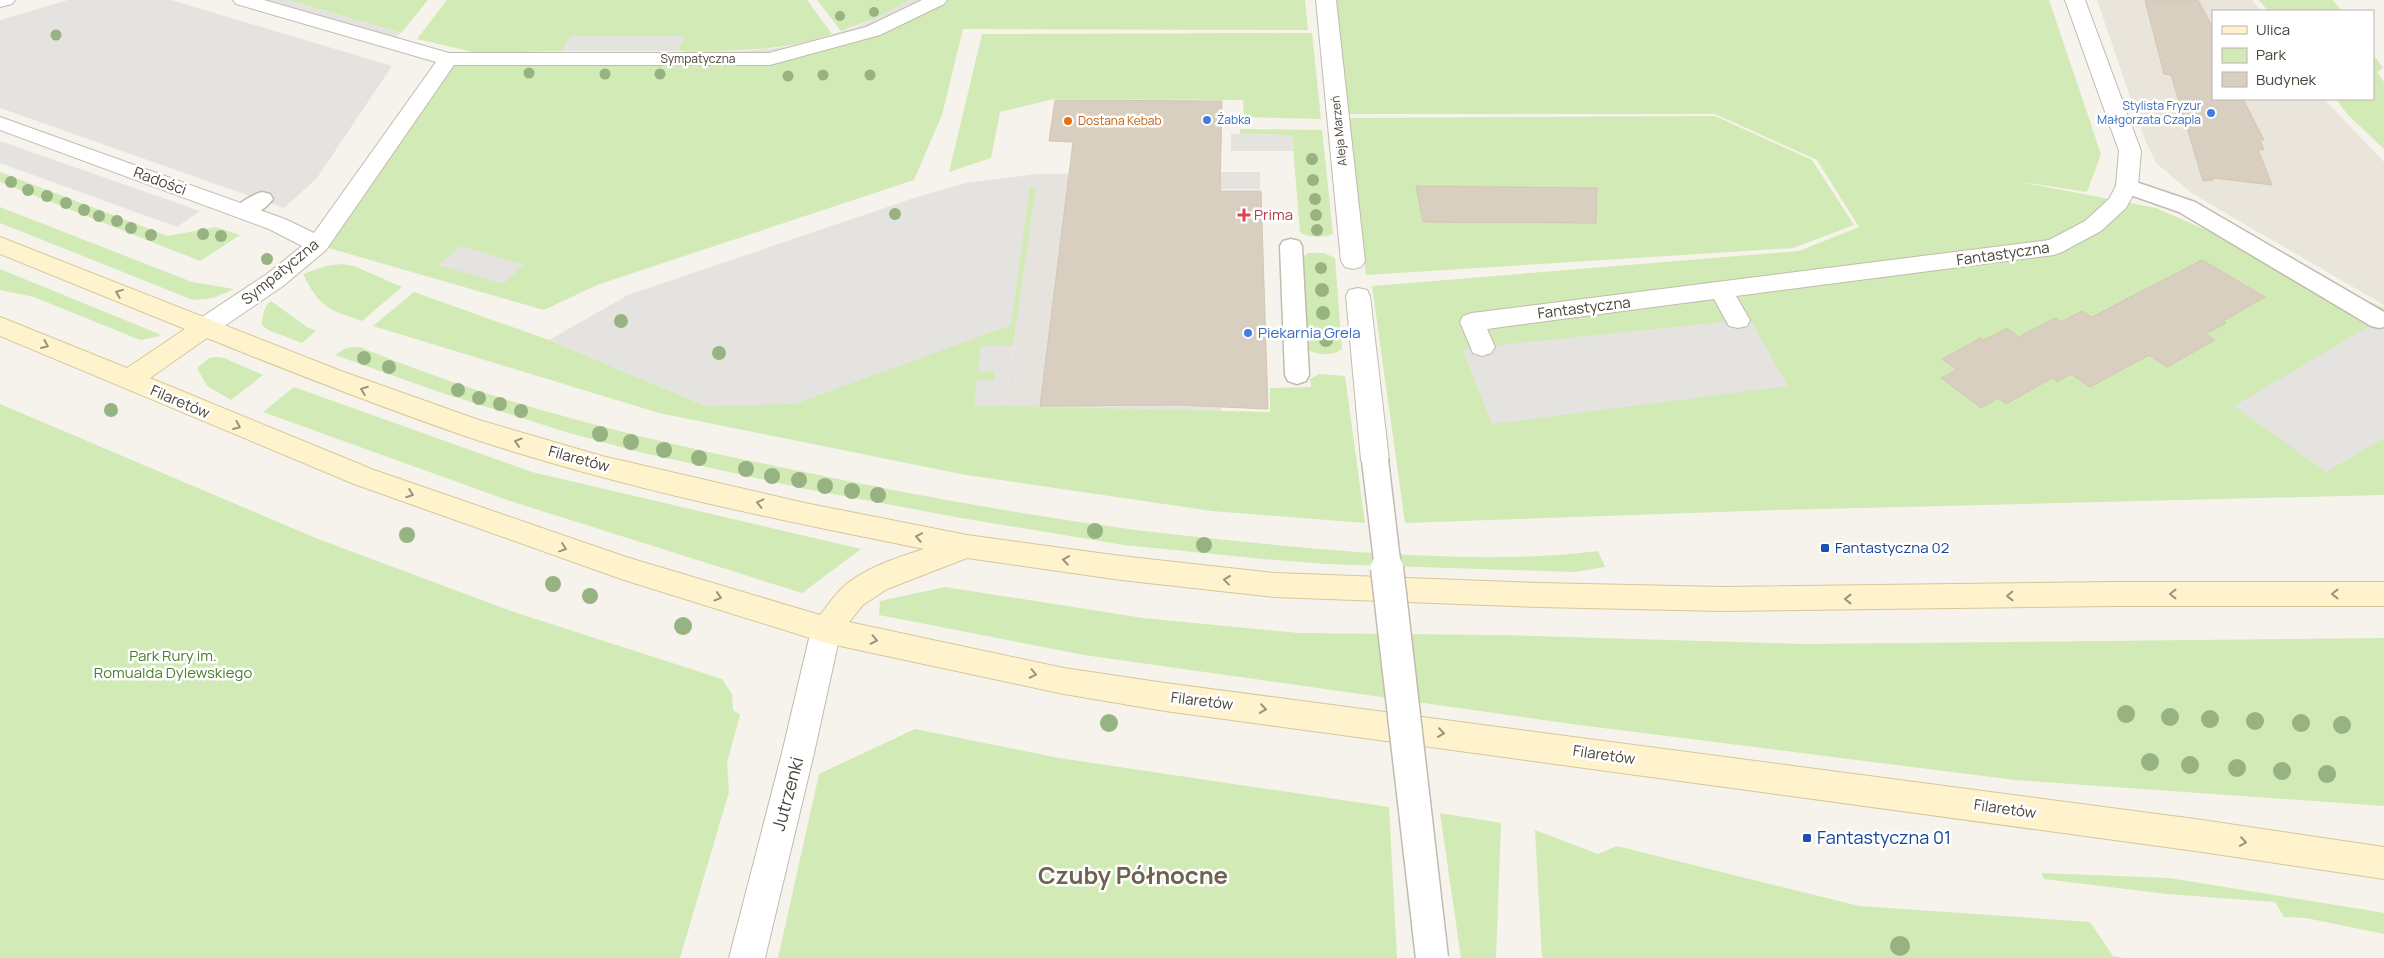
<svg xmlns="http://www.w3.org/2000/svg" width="2384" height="958" viewBox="0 0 2384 958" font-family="Manrope,sans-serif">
	<rect width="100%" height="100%" fill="#f6f3ec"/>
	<path fill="#eae5da" d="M2097,0H2252L2261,11H2213V99H2324L2384,162V305L2193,194L2156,163L2145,140Z"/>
	<path fill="#e6e2dd" d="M1186,172V189H1222L1221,411L1005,406L1037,174Z"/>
	<path fill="#d2eab5" d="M288,0H428L401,33Z
		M447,0H807L832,34C782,52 730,51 678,51L684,36H571L562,51L477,53L417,39Z
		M817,0H911L881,16L841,31Z
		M937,0H1305L1308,30L963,29L942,115L914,180L597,285L544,310L318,245L448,59H770Z
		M1326,0H2049L2101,154L2087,192L2015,181L2156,208L2384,308V495L1777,510L1405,523L1372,286L1799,251L1859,227L1817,160L1715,114H1338Z
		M2259,0H2333L2341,11H2268Z
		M1312,33L1321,119L1244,117L1243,100L1054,99L1000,112L991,158L949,172L982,34Z
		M2373,54L2383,68L2377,72L2384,82V149L2347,114L2336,99H2373Z
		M1715,116L1812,160L1854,225L1793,248L1366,275L1341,118Z
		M1240,129L1322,130L1333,234C1322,238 1310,238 1300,232L1292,135L1240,134Z
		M0,172L168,236L216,227L240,235L200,261L0,182Z
		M1030,186H1036L1013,346H981L996,377L974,405L1270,412V388L1311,387L1310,379L1319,374L1345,376L1365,523L1212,511L966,475L659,413L373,326L414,292L549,340L706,406Z
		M0,207L192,282L234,289L213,298L193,300L0,223Z
		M1308,253H1324L1335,258L1342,349C1331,357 1317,355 1306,349L1301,258Z
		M342,264L354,266L402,287L362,321C327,309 320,308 303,274L326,266Z
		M0,269L159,334L160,336L141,340L135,338L34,297L0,290Z
		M271,301L307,327L316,331L302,343L268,330L262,325C262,316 264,306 271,301Z
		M352,347H360C495,403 637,438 780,467C898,492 1016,514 1136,530C1210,539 1283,546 1357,552C1437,557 1518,561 1598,551L1605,567L1575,572L1326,564L1263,559L1124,545L961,518L801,488L639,452L566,432L439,392L335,355L344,349Z
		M216,357L224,358L263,375L231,400L207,386L197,368L209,358Z
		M294,387L532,472L861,549L802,593L507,500L263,412Z
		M0,404L318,539L517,613L722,679L732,694L733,710L740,715L727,763L729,792L680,958H0Z
		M945,587L1143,618L1299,633L1496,635L1805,644L2384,638V806L2015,780L1579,725L1084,655L879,615L880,601Z
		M915,729L1059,758L1389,807L1397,958H778L819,774Z
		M1440,813L1501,823L1496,958H1461Z
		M1535,830L1598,854L1617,846L1859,906L2090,922L2113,956L2124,958H1542Z
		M2041,873L2169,878L2373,911L2384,913V934L2306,918L2284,917L2275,902L2167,894L2044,879Z"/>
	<path fill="#e5e3e0" d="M68,0H171L392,66L317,178L284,208L0,108V20Z
		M243,0H288L401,33L387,42Z
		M911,0H937L922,9L770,59H682L685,51H744L777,48L804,43L856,27Z
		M571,36H685L678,51H562Z
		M1231,134L1292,135L1293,151H1231Z
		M0,141L200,211L177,227L0,163Z
		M1186,172H1260V189H1186Z
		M1037,174L1036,186L1030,187L1011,325L795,404L706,406L549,340L628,295L917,197L966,183Z
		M461,246L524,265L503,284L439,265Z
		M1750,319L1788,386L1492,424L1462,349Z
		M2379,320L2384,321V438L2326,472L2234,406Z
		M981,346H1013L1005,406H974L977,380L993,381L996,377L994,372L978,371Z"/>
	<path fill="#d8cfc1" stroke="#d3c7b4" d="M2145,0H2198L2213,28V99H2243L2264,140H2260L2264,150L2258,149L2272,185L2213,178V180L2203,181L2171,75L2164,74Z
		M1055,100L1222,101L1220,191H1261L1268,409L1179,405L1040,406L1073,142L1049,141Z
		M1416,186L1597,188L1596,223L1423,222Z
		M2202,260L2265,297L2223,321L2226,323L2206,334L2215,340L2167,367L2149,355L2090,387L2071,374L2057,382L2052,378L2006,404L1998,398L1981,408L1941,378L1957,370L1942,359L1981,338L1984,340L2007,328L2019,337L2055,318L2061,322L2082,311L2092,317Z"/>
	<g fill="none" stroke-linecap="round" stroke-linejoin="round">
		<defs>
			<path id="service" d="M2127,179L2195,202L2384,312V327L2379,328L2371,326L2179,212L2119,191L2116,186L2119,181Z
				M262,192L270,194L273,199C265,210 250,219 236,216L233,211C239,202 252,195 262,192Z
				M1291,239L1299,241L1302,246L1309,375L1306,381L1297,384L1288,381L1285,375L1280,246L1283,241Z"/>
			<path id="pedestrian" d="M1316,0H1336L1365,261L1361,267L1353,269L1345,267L1341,261Z
				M1358,288L1367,290L1370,296L1389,460L1385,467L1375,470L1365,467L1361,460L1346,296L1349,290Z"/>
			<path id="minor" d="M0,0H15L12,4L0,7Z
				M233,0H264L449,53H769L866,27L922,0H947L944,4L880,35L770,65H454L326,250L283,286L214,333L205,336L196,333L193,327L196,321L267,274L302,246L269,229L0,130V117L285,219L314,233L436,62L236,4Z
				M2065,0H2085L2141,151L2138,186L2126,208L2101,231L2062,252L2054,255L1736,296L1750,320L1747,326L1738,328L1729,326L1714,299L1487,329L1495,347L1491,353L1482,356L1473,353L1460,322L1463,316L1472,313L2049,240L2085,221L2109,199L2116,186L2119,151Z
				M826,617L837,621L841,630L814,753L765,958H729L782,753L811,630L815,621Z"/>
			<path id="secondary" d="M0,237L341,371L479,420L602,456L805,503L967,535L1121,556L1275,573L1539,583L1723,587L2112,582H2384V606H2112L1723,611L1539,607L1275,597L1121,580L967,558L887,589L863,605L849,622L1064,668L1165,683L2195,819L2384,847V879L2195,851L1165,711L1064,694L826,643L624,580L354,484L0,336V317L127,368L185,329L0,254ZM207,338C291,372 376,405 462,435C612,486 769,518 924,549C896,558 864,568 842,588C834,596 827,606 820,615L626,557L374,470L150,378Z"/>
		</defs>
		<use href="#service" stroke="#c2bbae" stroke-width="3"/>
		<use href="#pedestrian" stroke="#c2bbae" stroke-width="2"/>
		<use href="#minor" stroke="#c2bbae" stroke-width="2"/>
		<use href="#secondary" stroke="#d6c79b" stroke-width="2"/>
		<use href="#service" fill="#fff" fill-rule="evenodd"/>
		<use href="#pedestrian" fill="#fff" fill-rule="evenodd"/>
		<use href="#minor" fill="#fff" fill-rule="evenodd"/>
		<use href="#secondary" fill="#fff3cd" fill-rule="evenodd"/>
		<defs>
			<path id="pedestrian-bridge-far1" d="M1375,460L1388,569"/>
			<path id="pedestrian-bridge" d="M1387,568L1432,958"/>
		</defs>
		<use href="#pedestrian-bridge-far1" stroke="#c2bbae" stroke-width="29" stroke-linecap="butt"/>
		<use href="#pedestrian-bridge" stroke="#c2bbae" stroke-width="35" stroke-linecap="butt"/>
		<use href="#pedestrian-bridge-far1" stroke="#fff" stroke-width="26"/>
		<use href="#pedestrian-bridge" stroke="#fff" stroke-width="32"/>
	</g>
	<g fill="#97b381">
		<circle cx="874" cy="12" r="5"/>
		<circle cx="840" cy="16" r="5"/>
		<circle cx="56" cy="35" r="5.5"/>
		<circle cx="529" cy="73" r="5.5"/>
		<circle cx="605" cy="74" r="5.5"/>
		<circle cx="660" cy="74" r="5.5"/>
		<circle cx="823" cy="75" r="5.5"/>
		<circle cx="870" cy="75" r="5.5"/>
		<circle cx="788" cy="76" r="5.5"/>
		<circle cx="1312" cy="159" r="6"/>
		<circle cx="1313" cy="180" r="6"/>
		<circle cx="11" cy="182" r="6"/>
		<circle cx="28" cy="190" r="6"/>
		<circle cx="47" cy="196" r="6"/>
		<circle cx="1315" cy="199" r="6"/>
		<circle cx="66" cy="203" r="6"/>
		<circle cx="84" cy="210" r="6"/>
		<circle cx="895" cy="214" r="6"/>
		<circle cx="1316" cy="215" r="6"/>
		<circle cx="99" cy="216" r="6"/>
		<circle cx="117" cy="221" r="6"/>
		<circle cx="131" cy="228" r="6"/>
		<circle cx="1317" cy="230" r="6"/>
		<circle cx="203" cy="234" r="6"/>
		<circle cx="151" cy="235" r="6"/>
		<circle cx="221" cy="236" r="6"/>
		<circle cx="267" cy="259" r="6"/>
		<circle cx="1321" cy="268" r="6"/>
		<circle cx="1322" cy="290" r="7"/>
		<circle cx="1323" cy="313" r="7"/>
		<circle cx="621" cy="321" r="7"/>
		<circle cx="1326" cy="340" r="7"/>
		<circle cx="719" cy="353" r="7"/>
		<circle cx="364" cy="358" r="7"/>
		<circle cx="389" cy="367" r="7"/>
		<circle cx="458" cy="390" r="7"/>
		<circle cx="479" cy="398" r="7"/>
		<circle cx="500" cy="404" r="7"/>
		<circle cx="111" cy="410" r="7"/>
		<circle cx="521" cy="411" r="7"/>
		<circle cx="600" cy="434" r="8"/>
		<circle cx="631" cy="442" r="8"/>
		<circle cx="664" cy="450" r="8"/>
		<circle cx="699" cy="458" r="8"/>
		<circle cx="746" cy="469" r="8"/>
		<circle cx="772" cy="476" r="8"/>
		<circle cx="799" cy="480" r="8"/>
		<circle cx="825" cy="486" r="8"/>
		<circle cx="852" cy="491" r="8"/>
		<circle cx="878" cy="495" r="8"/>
		<circle cx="1095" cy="531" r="8"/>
		<circle cx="407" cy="535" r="8"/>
		<circle cx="1204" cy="545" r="8"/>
		<circle cx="553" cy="584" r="8"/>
		<circle cx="590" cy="596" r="8"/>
		<circle cx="683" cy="626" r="9"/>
		<circle cx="2126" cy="714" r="9"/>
		<circle cx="2170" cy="717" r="9"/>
		<circle cx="2210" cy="719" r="9"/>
		<circle cx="2255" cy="721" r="9"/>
		<circle cx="1109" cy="723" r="9"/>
		<circle cx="2301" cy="723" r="9"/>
		<circle cx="2342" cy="725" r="9"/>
		<circle cx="2150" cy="762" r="9"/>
		<circle cx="2190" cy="765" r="9"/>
		<circle cx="2237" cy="768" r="9"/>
		<circle cx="2282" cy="771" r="9"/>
		<circle cx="2327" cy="774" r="9"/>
		<circle cx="1900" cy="946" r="10"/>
	</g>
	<defs><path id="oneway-chevron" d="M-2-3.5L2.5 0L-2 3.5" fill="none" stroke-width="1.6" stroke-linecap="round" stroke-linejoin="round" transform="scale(1.25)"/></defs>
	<g stroke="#9c937c">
		<use href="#oneway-chevron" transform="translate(119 293) rotate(-158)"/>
		<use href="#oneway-chevron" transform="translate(45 345) rotate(23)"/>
		<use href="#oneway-chevron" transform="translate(364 390) rotate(-159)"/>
		<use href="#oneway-chevron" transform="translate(237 426) rotate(23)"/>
		<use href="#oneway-chevron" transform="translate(518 442) rotate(-163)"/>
		<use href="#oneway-chevron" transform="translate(410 494) rotate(20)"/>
		<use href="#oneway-chevron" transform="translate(760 503) rotate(-167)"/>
		<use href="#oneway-chevron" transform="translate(919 537) rotate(-169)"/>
		<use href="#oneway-chevron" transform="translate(563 548) rotate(19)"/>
		<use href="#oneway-chevron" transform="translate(1066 560) rotate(-172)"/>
		<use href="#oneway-chevron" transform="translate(1227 580) rotate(-173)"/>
		<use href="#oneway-chevron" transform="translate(2173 594) rotate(-180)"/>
		<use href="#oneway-chevron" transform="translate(2335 594) rotate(-180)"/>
		<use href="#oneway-chevron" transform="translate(2010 596) rotate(179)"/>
		<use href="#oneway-chevron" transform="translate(718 597) rotate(17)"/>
		<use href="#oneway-chevron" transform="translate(1848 599) rotate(180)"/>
		<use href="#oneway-chevron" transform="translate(874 640) rotate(12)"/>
		<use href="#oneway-chevron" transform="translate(1033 674) rotate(12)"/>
		<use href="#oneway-chevron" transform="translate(1263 709) rotate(8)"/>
		<use href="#oneway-chevron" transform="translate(1441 733) rotate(8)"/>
		<use href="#oneway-chevron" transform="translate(2243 842) rotate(8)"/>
	</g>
	<g fill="#3f7fe0" stroke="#fff" stroke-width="2">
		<circle cx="2211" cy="113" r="5"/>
		<circle cx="1207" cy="120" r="5"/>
		<circle cx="1248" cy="333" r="5"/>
	</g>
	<circle fill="#e8710a" stroke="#fff" stroke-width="2" cx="1068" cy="121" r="5"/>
	<path fill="#e0444e" stroke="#fff" stroke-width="2" d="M1241.5 207.5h5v5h5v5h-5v5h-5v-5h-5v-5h5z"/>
	<g fill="#1a4fb4" stroke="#fff" stroke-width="2">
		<rect x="1820" y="543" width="10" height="10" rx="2.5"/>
		<rect x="1802" y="833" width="10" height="10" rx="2.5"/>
	</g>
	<g text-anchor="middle" stroke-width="5" stroke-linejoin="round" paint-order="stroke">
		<g font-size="12" fill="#4b4439" stroke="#fff">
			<text x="698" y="63">Sympatyczna</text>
			<text transform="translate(1339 131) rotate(-96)" y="4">Aleja Marzeń</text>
		</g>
		<g font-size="12" fill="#366cbe" stroke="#fff" text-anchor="end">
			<text x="2201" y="110">Stylista Fryzur<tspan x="2201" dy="14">Małgorzata Czapla</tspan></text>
			<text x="1217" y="124" text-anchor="start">Żabka</text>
		</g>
		<g font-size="12" fill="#c56008" stroke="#fff" text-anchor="start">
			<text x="1078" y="125">Dostana Kebab</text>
		</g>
		<g font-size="15" fill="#4b4439" stroke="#fff">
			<text transform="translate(160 181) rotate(20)" y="5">Radości</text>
			<text transform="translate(2003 254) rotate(-8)" y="5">Fantastyczna</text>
			<text transform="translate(280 272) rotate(-39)" y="5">Sympatyczna</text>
			<text transform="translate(1584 308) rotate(-7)" y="5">Fantastyczna</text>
			<text transform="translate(180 402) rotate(23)" y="5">Filaretów</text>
			<text transform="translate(579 459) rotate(15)" y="5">Filaretów</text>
			<text transform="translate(1202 701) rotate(7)" y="5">Filaretów</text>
			<text transform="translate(1604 755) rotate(8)" y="5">Filaretów</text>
			<text transform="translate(2005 809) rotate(8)" y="5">Filaretów</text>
		</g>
		<g font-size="15" fill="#be3a42" stroke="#fff" text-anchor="start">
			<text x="1254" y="220">Prima</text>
		</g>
		<g font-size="15" fill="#366cbe" stroke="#fff" text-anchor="start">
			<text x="1258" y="338">Piekarnia Grela</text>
		</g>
		<g font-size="15" fill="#164399" stroke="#fff" text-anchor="start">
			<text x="1835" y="553">Fantastyczna 02</text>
		</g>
		<g font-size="15" fill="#4a7f2a" stroke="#fff">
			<text x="173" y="661">Park Rury im.<tspan x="173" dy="17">Romualda Dylewskiego</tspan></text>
		</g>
		<g font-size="18" fill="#4b4439" stroke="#fff">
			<text transform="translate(788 794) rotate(-75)" y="6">Jutrzenki</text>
		</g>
		<g font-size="18" fill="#164399" stroke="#fff" text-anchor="start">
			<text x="1817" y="844">Fantastyczna 01</text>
		</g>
		<g font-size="24" font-weight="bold" fill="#6e6250" stroke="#fff">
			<text x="1133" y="884">Czuby Północne</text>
		</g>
	</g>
	<rect x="2212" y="10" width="162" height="90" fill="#ffffff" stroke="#b7b4b0"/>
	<rect x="2222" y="26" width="25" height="8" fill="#fff3cd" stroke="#b7b4b0"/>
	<text x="2256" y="35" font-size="15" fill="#4b4439">Ulica</text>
	<rect x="2222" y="48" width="25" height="15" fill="#d2eab5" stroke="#b7b4b0"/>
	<text x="2256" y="60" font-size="15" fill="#4b4439">Park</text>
	<rect x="2222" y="72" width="25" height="15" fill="#d8cfc1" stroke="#b7b4b0"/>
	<text x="2256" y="85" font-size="15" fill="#4b4439">Budynek</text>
</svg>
